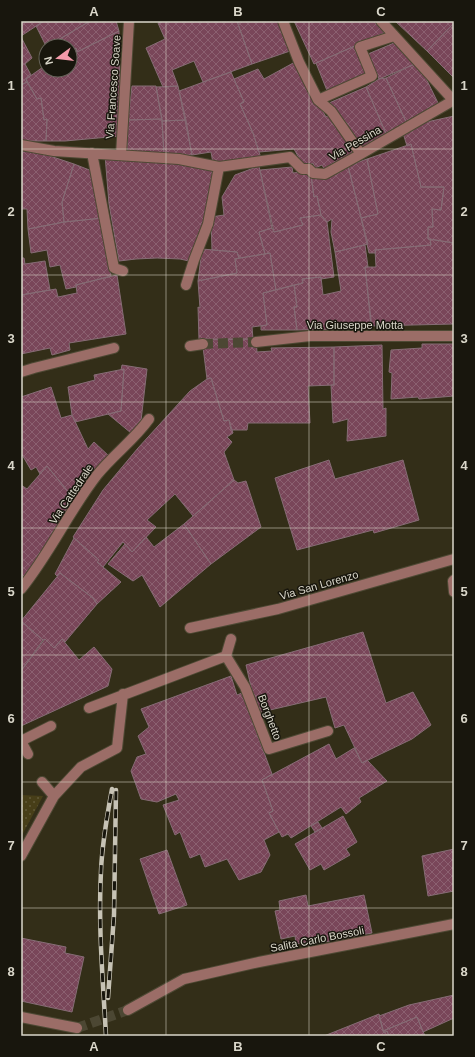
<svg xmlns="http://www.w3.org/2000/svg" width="475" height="1057" viewBox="0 0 475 1057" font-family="Arial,sans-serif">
	<defs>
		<pattern id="park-dots" width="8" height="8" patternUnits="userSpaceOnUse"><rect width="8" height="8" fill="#473e18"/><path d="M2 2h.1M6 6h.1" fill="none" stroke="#615938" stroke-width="1.8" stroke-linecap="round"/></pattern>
		<pattern id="building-cross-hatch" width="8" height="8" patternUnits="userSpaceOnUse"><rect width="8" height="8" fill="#794659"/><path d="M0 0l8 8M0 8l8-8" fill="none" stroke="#8b6070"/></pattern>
	</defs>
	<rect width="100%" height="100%" fill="#332e18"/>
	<path fill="url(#park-dots)" d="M21,795L43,796L21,837Z"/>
	<path fill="url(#building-cross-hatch)" stroke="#866c75" d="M21,21H44L21,36Z
		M44,21H90L48,46H46L36,26Z
		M90,21H116L119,31L77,52L76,48L70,51V46H48Z
		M164,21H237L252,64L203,82L194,61L172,70L178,86L163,87L146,48L165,39L158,23Z
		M237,21H281L293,50L252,64Z
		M294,21H378L384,33L314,64Z
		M395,21H454V23L427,51Z
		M454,23V78L427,51Z
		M119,31L120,136L65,141H46L47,119L44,120L41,98L37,99L26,79L46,65V70H70V51L76,48L77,52Z
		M21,37L32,58L25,64L31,75L26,79L27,82L21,85Z
		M394,43L415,64L379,79L368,54Z
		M355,46L368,74L328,93L316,63Z
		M295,62L326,117L331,114L359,153L326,172L322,165L315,168L313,163L304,167L294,149L259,152L253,133L240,104L244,102L234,79L258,69L264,79Z
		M419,64L439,105L407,124L386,78L412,65Z
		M231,72L244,102L240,104L253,133L261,158L213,163L211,152L192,155L179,91Z
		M386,78L407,124L387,136L366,87L379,79Z
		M27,82L37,99L41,98L44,120L47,119L46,141H21V85Z
		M132,86H156L162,119L128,120Z
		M178,86L186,120L162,121L156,87Z
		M366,87L387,136L361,152L329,103Z
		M454,116V243L428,239V227H433L432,209L441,210L444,187H421L411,144L407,146L403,133L422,123Z
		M162,119L164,155H127L128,120Z
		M186,120L192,155H164L162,121Z
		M411,144L421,187H444L441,210L432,209L433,227H428V239H430L431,245L375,250L376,253H369L361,218L378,214L367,159Z
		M23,147L74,164L62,202L64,222L28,229L27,209H21V154Z
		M105,155L215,167L205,230L189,261L180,259L157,258L136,259L119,261L109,204Z
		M367,159L378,214L361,218L348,166Z
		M74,164L92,171L103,218L64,222L62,202Z
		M259,166L272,228L259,232L265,254L239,258L237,252L212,250L211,217L224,215L222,197L235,175Z
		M348,166L368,244L335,252L331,232L332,219L327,222L321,215L317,196L314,197L311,175Z
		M292,167L293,173L309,171L311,175L314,197L317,196L321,215L300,218L303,225L274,232L260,170Z
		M321,215L327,222L334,277L321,279V277L302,279L303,283L276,290L270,253L265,254L259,232L272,228L274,232L303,225L300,218Z
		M103,218L111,276L76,285V287L66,289L60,265L50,267L47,250L31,253L28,229L64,222Z
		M430,239L454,243V324L371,326L365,267H376L375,250L431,245Z
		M365,245L368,267H365L372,328L297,330L294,307H297L294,285L303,283L302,279L321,277L323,295L341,291L335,252Z
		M202,249L237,252L239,258L235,259L237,273L198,281Z
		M270,253L276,290L263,293L267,325L252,327L253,339L199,340L198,307L200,308L198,281L237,273L235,259Z
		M21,258H24L25,264L45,261L50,290L21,295Z
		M117,275L126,334L69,343L70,350L52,355L50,348L21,354V295L56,289L58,297L77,293L76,285Z
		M294,285L297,307H294L297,330H261V326L267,325L263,293Z
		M202,339H256L257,352L272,351L271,348L334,347V385L308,386L310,423H248L247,430H231L229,420L224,421L211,378L207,379Z
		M422,344H454V396L419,399L418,397L391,399L392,373L389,372L391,350L422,348Z
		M382,345L383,409L386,408V436L347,441L348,419L333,423L331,385H334V347Z
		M122,365L147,369L141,421L131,433L108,414L121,411L124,369L121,370Z
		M124,369L121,411L75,422L72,415L68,387L95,380L94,375Z
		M211,378L224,421L229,420L233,433L227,437L232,442L224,452L234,480L193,516L175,494L147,520L156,527L132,552L123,542L103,567L97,562L99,560L73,537L103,490L138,448L190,391L207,379Z
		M51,387L61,418L72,415L88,449L94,442L110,457L75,500L47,466L40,474L36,467L31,470L21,453V397Z
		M329,460L335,479L403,460L419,520L374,533L373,530L297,550L275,478Z
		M47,466L75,500L21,582V485L27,489Z
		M234,480L238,483L246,481L261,527L211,564L184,524Z
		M184,524L211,564L160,607L142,575L133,581L108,564L125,544L132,552L146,537L154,547Z
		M74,538L99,560L97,562L121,582L97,604L93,598L60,573L57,576L55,574Z
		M60,573L93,598L97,604L65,642L62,639L54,648L45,639L43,640L21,621Z
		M21,621L43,640L21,671Z
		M363,632L386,703L413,692L431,725L412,739L362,763L344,725L335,728L326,697L257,713L246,665Z
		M45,639L54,648L62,639L79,660L94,647L112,669L108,686L21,726V671Z
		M231,676L237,695L242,693L272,774L262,780L273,811L269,813L279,832L264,840L270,855L261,872L239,880L227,859L205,867L200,854L190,858L180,832L175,835L163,805L179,800L176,794L157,802L141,799L131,771L137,757L146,754L138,736L149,727L141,709Z
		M329,744L336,759L354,748L362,763L367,760L387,781L359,798L361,802L346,814L341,807L291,838L288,834L282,837L269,813L273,811L262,780Z
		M343,816L357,842L346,849L350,855L324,870L321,864L310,870L295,844Z
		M318,822L322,828L315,832L311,826Z
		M454,849V891L428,896L422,856Z
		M167,850L187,905L159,914L140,859Z
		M306,895L308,906L364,895L372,933L314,944L313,941L296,944L295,936L281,939L275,911L280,910L279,901Z
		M21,938L66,947L65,953L84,957L72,1012L21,1001Z
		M454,995V1018L423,1032L417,1017L383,1031L379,1016L409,1005Z
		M379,1014L384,1033L387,1031L389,1036H324Z
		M417,1017L425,1036H389L387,1031L384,1033L383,1031Z"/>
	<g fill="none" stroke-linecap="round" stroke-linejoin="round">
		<path stroke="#4c4733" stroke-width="10" stroke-dasharray="10 5" stroke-linecap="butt" d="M203,344L256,342
			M77,1028L128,1010"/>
		<defs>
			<path id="minor" d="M283,21L299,62L318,100L331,111L361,154
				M381,21L453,100
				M318,100L372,76L360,47L394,36
				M21,145L54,151L179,159L219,167L290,157L302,169H309L313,173L325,174L361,154L454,100
				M92,153L114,268L123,271
				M121,155L129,21
				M186,285L194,260L208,224L219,167
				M256,342L310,336H454
				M190,346L203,344
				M21,372L34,368L114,348
				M454,580L453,581L454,592
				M21,589C50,553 69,511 97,475C113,455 134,440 149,419
				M190,628L278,609L454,559
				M231,639L226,656L245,687L269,749L328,731
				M89,708L226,656
				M21,741L51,726
				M21,741L28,754
				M42,782L54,796
				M21,856L54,796L81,767L117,748L123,694
				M128,1010L184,979L259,962L454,924
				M21,1017L77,1028"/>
		</defs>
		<use href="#minor" stroke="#4e4934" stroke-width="12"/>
		<use href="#minor" stroke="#9b6d67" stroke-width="10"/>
		<defs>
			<path id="rail" d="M108,998L114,915L116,790
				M106,1036C103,981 98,926 101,871C102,843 107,816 112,789"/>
		</defs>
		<use href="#rail" stroke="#c7c3b5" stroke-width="4.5"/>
		<use href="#rail" stroke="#18160d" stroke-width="3" stroke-dasharray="9" stroke-linecap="butt"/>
	</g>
	<path fill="none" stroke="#dad7ca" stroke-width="1" stroke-opacity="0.55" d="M166,21V1036M309,21V1036M21,149H454M21,275H454M21,402H454M21,528H454M21,655H454M21,782H454M21,908H454"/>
	<g text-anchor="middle" stroke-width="3" stroke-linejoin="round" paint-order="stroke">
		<g font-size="11" fill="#dad7ca" stroke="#18160d">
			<text transform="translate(113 87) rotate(-86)" y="4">Via Francesco Soave</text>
			<text transform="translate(355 143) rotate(-30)" y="4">Via Pessina</text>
			<text x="355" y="329">Via Giuseppe Motta</text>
			<text transform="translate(71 494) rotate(-56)" y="4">Via Cattedrale</text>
			<text transform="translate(319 585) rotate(-16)" y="4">Via San Lorenzo</text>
			<text transform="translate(270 717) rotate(69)" y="4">Borghetto</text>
			<text transform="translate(317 939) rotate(-11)" y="4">Salita Carlo Bossoli</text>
		</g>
	</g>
	<rect width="475" height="1057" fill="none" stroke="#18160d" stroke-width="44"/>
	<g transform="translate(58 58) rotate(255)"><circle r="19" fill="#18160d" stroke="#666359"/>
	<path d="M0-3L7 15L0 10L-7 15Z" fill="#f39aa9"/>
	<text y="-6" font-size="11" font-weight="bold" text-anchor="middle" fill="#dad7ca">N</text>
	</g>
	<rect x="22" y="22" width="431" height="1013" fill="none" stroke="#dad7ca" stroke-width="1.5"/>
	<g font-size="13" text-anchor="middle" font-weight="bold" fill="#dad7ca">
		<text x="94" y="16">A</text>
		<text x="238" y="16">B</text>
		<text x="381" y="16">C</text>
		<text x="11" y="90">1</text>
		<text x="464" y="90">1</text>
		<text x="11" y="216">2</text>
		<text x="464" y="216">2</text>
		<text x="11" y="343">3</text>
		<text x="464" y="343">3</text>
		<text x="11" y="470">4</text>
		<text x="464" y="470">4</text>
		<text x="11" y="596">5</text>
		<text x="464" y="596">5</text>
		<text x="11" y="723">6</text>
		<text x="464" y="723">6</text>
		<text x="11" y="850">7</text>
		<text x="464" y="850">7</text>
		<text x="11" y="976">8</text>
		<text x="464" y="976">8</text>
		<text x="94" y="1051">A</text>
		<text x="238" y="1051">B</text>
		<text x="381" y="1051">C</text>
	</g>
</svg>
